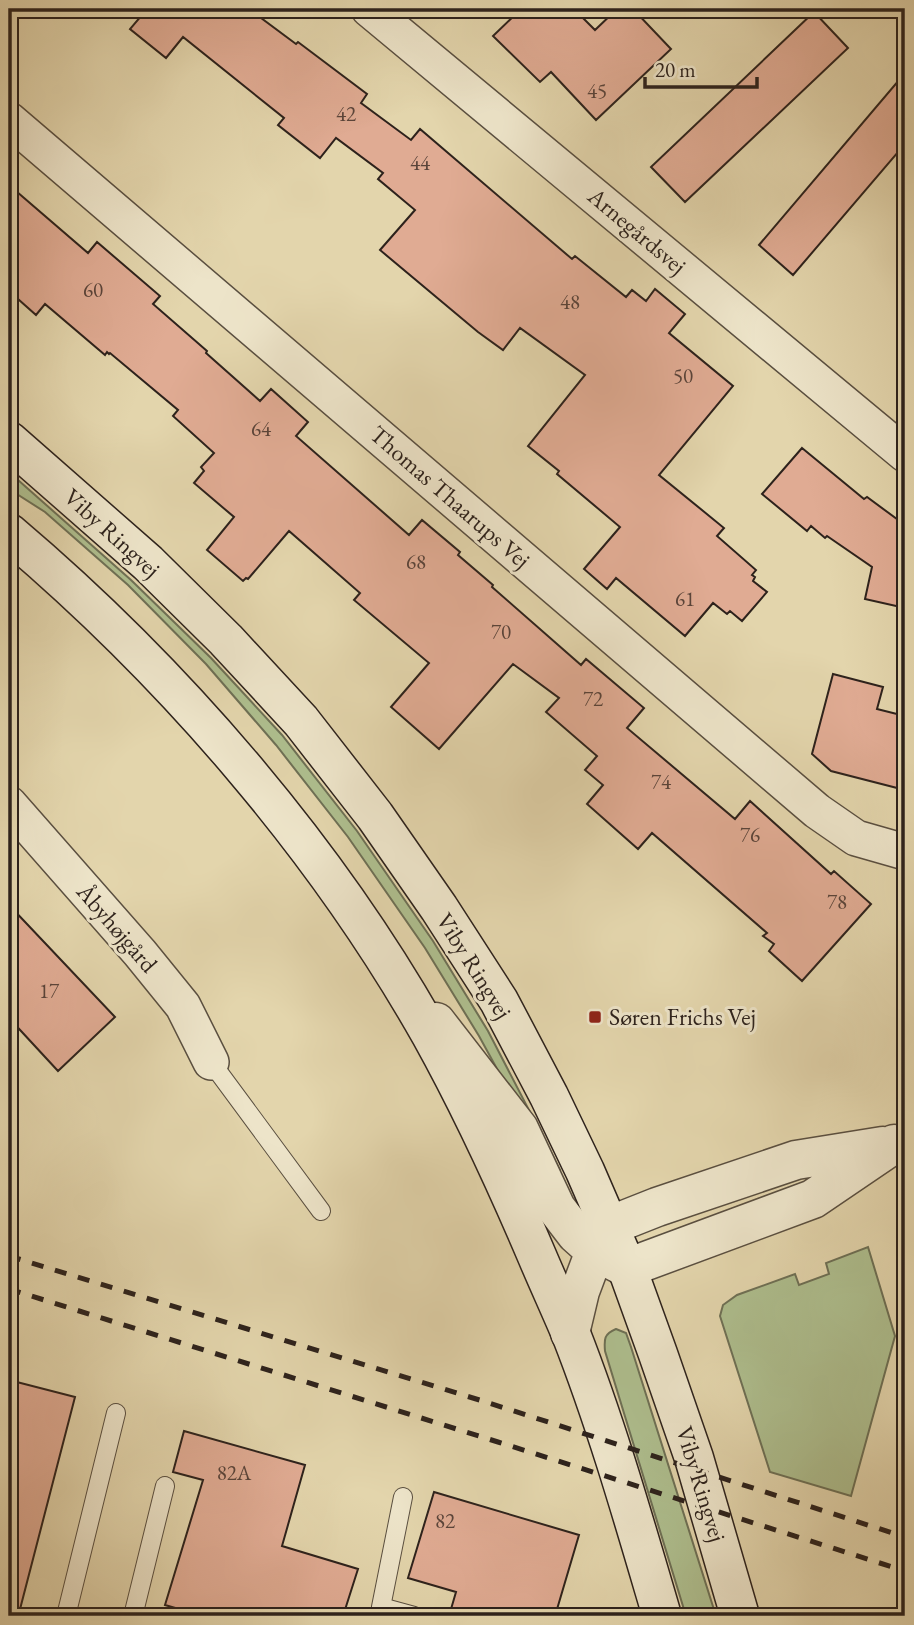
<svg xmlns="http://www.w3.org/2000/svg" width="914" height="1625" viewBox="0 0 914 1625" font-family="'EB Garamond',serif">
	<rect width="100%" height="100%" fill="#e3d5ac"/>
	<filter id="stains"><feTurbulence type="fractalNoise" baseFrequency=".00286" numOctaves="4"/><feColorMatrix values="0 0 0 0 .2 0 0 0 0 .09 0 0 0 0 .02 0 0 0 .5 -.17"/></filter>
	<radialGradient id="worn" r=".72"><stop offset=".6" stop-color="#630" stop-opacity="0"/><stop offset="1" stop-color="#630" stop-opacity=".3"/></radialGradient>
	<path fill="#aebe8e" stroke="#6e7055" stroke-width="2" d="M9,472L131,580L211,658L282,735L357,831L433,941L488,1031L560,1170L550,1174L525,1120L479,1036L425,948L348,837L276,745L206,664L128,585L45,512L9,489Z
		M868,1247L895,1336L851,1496L770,1472L720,1316L723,1305L737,1295L795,1274L799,1285L829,1274L826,1263Z
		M616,1329L626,1333L631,1347L716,1616H686L605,1351C604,1339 604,1334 616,1329Z"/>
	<path fill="#e0ab93" stroke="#2d221c" stroke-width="2" d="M147,9H249L296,44L298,42L367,94L361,103L411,140L420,129L572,259L575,256L626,297L632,290L646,301L655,289L685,314L669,333L733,386L659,475L724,528L717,536L756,570L752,575L755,577L753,581L767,592L742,621L730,611L727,614L713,603L685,636L616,578L607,589L584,569L620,527L557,474L559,471L528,446L585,375L520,328L503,350L478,332L380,250L415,210L378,179L383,173L336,138L320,158L278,125L284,118L183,37L166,58L130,29Z
		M521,9H574L595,30L617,9H633L671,49L596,120L551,72L540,82L493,36Z
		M814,12L848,48L685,202L651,167Z
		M905,73V144L793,275L759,245Z
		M9,185L88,253L97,242L160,296L153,304L207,351L206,353L260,401L271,389L308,422L296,436L409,535L422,520L460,552L458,555L493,585L492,587L581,665L586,659L644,708L627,728L735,819L750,801L831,874L834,871L871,904L802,981L769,951L774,944L763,936L767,933L652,833L638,849L587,804L603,785L585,770L597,756L546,712L559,698L513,664L439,749L391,707L429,663L354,600L360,593L289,531L248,579L246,578L243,581L207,550L234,517L194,483L204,471L201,467L214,453L173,416L178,410L110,353L109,354L107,352L105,355L45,304L36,315L9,291Z
		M802,448L864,499L867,497L905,525V608L865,599L872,567L827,536L825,538L811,526L807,531L762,494Z
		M833,674L883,687L877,709L905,716V773L901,789L831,771L812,754Z
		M9,905L115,1017L58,1071L9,1018Z
		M9,1380L75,1397L19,1613L9,1611Z
		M184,1431L305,1465L282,1546L358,1569L343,1616H203L165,1605L203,1480L173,1472Z
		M434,1492L579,1535L555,1616H449L456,1592L408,1578Z"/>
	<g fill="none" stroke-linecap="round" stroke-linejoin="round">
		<defs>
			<path id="service" d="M211,1062L321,1211
				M403,1497L381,1607L414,1616
				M66,1616L116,1413
				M133,1616L165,1486"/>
			<path id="minor" d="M369,9L905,454
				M9,120L817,811L856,838L905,852
				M9,804L140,953L183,1006L211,1062"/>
			<path id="tertiary" d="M436,1022L519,1129L556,1208L576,1234L595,1251L627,1268L813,1199L894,1144
				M570,1333L580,1291L595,1251L609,1226L657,1207L796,1160L883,1146"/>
			<path id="secondary" d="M9,441L148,563L226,640L301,721L375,816L439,908L499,1001L549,1096L585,1171L627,1268L658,1354L694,1458L740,1616
				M9,533C173,672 325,847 431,1035C471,1107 505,1181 537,1256C548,1282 560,1308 571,1334C607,1426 634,1521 662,1616"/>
		</defs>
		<use href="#service" stroke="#5a4f40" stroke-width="20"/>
		<use href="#minor" stroke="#5a4f40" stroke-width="38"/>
		<use href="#tertiary" stroke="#5a4f40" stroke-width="41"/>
		<use href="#secondary" stroke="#2d221c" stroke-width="41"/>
		<use href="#service" stroke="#ede4c9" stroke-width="18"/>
		<use href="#minor" stroke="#ede4c9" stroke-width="35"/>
		<use href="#tertiary" stroke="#ede4c9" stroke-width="38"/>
		<use href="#secondary" stroke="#ede4c9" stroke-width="38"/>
		<path stroke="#2d221c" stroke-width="5" stroke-dasharray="12 12" stroke-linecap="butt" d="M9,1256L486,1402L905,1537
			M9,1289L498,1442L905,1571"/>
	</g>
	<rect fill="#8f2418" stroke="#ede4c9" stroke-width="2.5" x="588" y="1010" width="14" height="14" rx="3.5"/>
	<g text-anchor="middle" stroke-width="6" stroke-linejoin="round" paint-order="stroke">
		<g font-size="21" fill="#5a443a">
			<text x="597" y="98">45</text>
			<text x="346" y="121">42</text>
			<text x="420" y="170">44</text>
			<text x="93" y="297">60</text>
			<text x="570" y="309">48</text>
			<text x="683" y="383">50</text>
			<text x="261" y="436">64</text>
			<text x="416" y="569">68</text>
			<text x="685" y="606">61</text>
			<text x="501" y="639">70</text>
			<text x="593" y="706">72</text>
			<text x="661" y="789">74</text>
			<text x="750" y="842">76</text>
			<text x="837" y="909">78</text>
			<text x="49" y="998">17</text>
			<text x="234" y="1480">82A</text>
			<text x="445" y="1528">82</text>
		</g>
		<g font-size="24" fill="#2d221c" stroke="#ede4c9">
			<text transform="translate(637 231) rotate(40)" y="8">Arnegårdsvej</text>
			<text transform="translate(450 497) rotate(41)" y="8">Thomas Thaarups Vej</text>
			<text transform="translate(112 533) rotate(42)" y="8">Viby Ringvej</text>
			<text transform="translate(117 928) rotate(49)" y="8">Åbyhøjgård</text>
			<text transform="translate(474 966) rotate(58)" y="8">Viby Ringvej</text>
			<text transform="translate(701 1484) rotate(73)" y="8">Viby Ringvej</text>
		</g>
		<g font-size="24" fill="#2d221c" stroke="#ede4c9" text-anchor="start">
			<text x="609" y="1025">Søren Frichs Vej</text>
		</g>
	</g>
	<rect width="914" height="1625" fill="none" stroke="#e3d5ac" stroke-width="35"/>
	<rect x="10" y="10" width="893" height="1604" fill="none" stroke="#2d221c" stroke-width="3.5"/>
	<rect x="18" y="18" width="879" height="1590" fill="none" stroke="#2d221c" stroke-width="2"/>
	<path d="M645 77v10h112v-10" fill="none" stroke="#2d221c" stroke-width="3.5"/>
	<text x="655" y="77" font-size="21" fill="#2d221c" stroke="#ede4c9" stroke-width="5" paint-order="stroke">20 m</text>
	<rect width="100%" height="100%" filter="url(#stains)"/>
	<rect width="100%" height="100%" fill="url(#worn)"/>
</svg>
